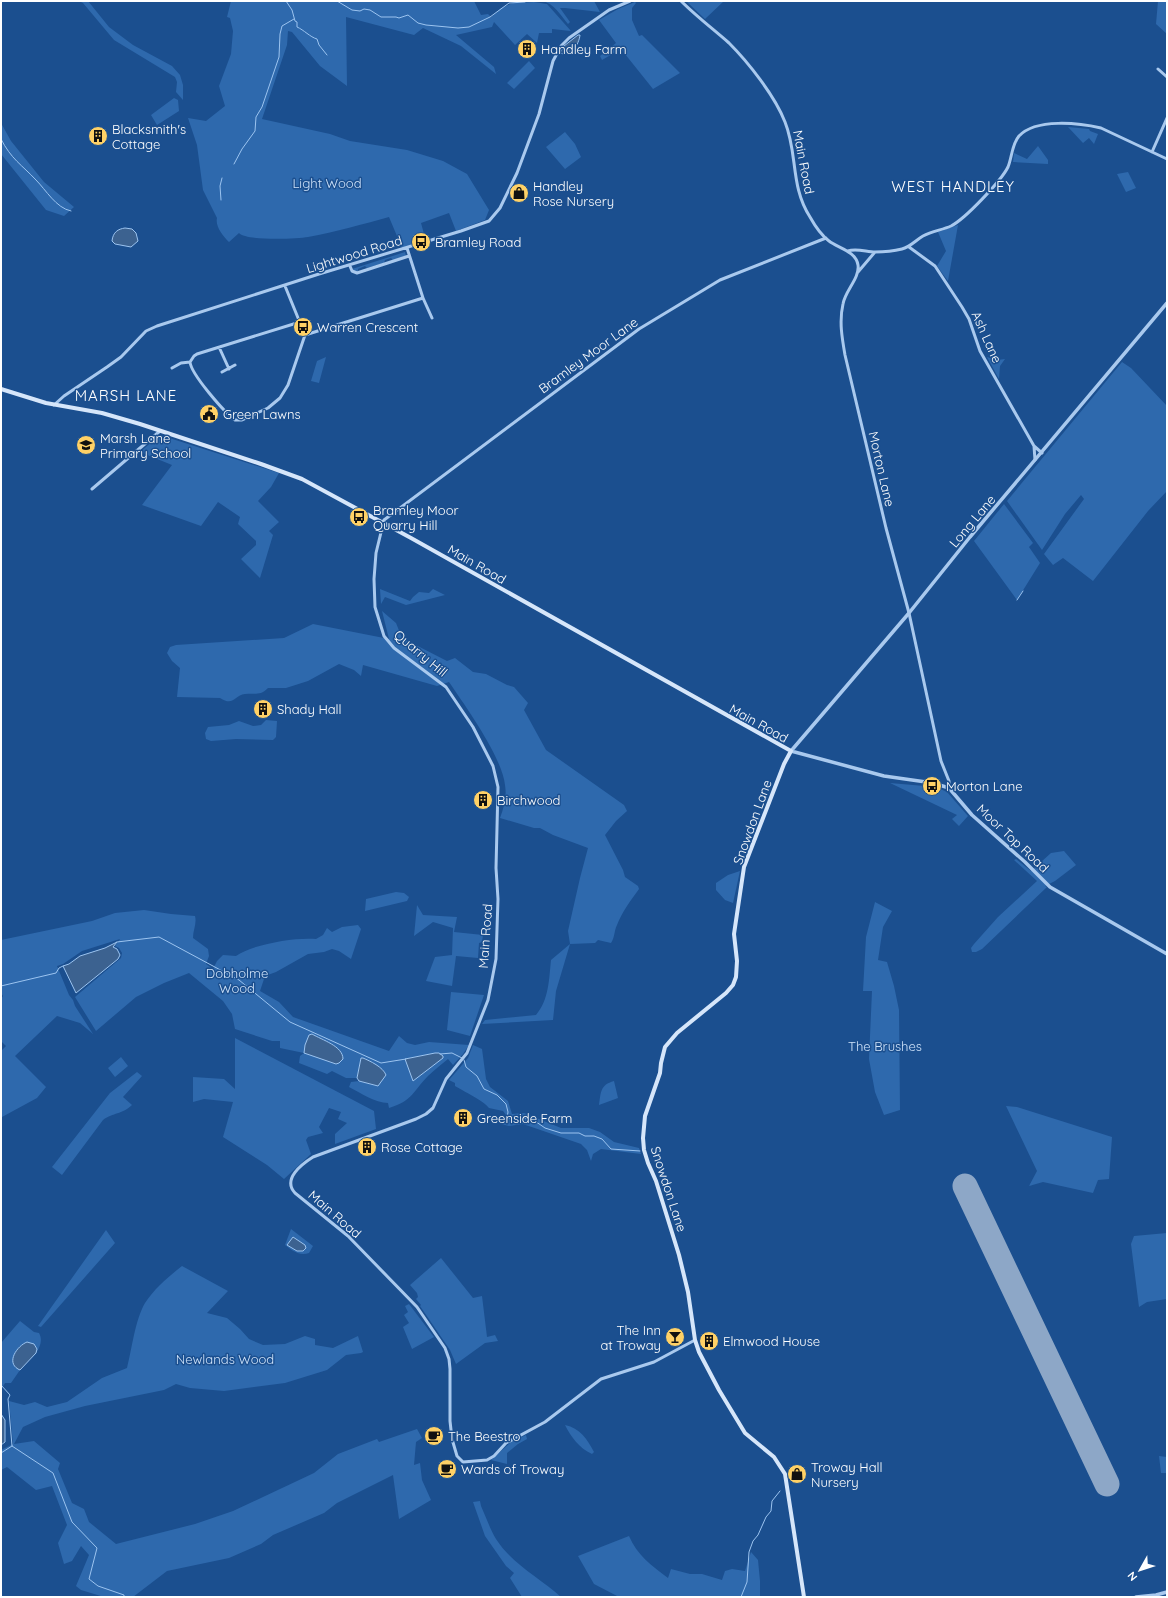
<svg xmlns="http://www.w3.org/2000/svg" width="1168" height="1598" viewBox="0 0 1168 1598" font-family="Quicksand,sans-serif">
	<rect width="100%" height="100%" fill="#1b4f8f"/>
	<path fill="#2e69ad" d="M79,1H88L109,27L133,45L172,66L180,75L183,85V100L176,92L177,82L175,77L114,40L83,3Z
		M231,1H474L481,15L488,14L491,17L501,8L513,3L534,2L547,4L571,31L552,29V33H539L537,43L527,34L515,45L494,22L492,27L456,35L494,67L496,74L461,46L423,28L414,35L346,17L347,86L320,66L292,32L288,31L287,45L262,119L330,134L350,141L407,150L443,161L467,174L489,210L485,220L456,231L449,213L421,223L426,241L402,248L389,217C363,224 336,232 308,237C296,239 246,241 239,233L229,242C223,236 215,226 217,218L203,190L197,145L188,118L206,121L225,106L219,86L231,54L233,31L230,18L227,17Z
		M542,1H594L600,12L565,8H560L570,22L568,24C561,16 554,3 542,1Z
		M686,1H724L705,19Z
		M1158,1H1167V34L1156,24Z
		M635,2L636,3L632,8V20L639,36L642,35L680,73L653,89L621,49L602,60L600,56L616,43L599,20L618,9Z
		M529,61L535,68L514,89L507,83Z
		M174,98L178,100L179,111L157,125L151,115Z
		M1,123L11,141L44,182L74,207L64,216L46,210L1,154Z
		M1068,127L1089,129L1090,131L1098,134L1094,144L1089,138L1083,143Z
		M565,132L575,144L581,157L565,169L546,147Z
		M1038,146L1048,160V164L1013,162L1014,153L1027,159Z
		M1128,172L1136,188L1126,192L1117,174Z
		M958,225L948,281L937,266L946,251L938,232Z
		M405,252L406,256L393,260L391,258L385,260L384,263L367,268L365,266L358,269V271L355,272L352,269Z
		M326,357L319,383L311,381L317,361Z
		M987,357L997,360L1005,359L1000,366L999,379Z
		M1122,362L1131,368L1167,406V491L1148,511L1093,581L1063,558L1053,565L1044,554L1084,499L1081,495L1065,514L1042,550L1007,501Z
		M160,435L279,473L271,487L258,501L279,522L269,531L273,535L260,578L241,559L256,545V541L238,524L240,517L218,502L201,526L142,505L172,465L140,452Z
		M1004,504L1033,543L1029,547L1040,563L1017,600L974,541Z
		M380,589L410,601L413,597L419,592L429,593L433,589L445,595L406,605L385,597L381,604Z
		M382,611L396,623L402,638L447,661L455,658L473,672L486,674L507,685L514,687L528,703L524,710L546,750L624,805L627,811L616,821L605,835L623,870L625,877L638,886L639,889C631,900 622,912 617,925C614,931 615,937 611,943L598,940L595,943L570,944L556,991L553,1020L482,1024L485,1020L536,1015C549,1000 549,979 551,960L570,944L568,931L580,878L588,848L553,835L540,828H534L500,818C504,807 507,797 505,785C502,757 466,707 449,682L437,686L363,665L361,676L354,670L339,664L308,681L286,688H268C260,696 256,693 245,694C234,695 234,707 220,698L177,697L180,668L172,661L167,653L170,647L176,645L284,638L313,624L389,639Z
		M266,720L277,721L276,737L273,740L236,739L211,741L206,739L205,733L208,727L229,725L239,721L253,726L261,725Z
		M890,783L936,787L947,792L968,816L959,826L952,819L957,815Z
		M1064,851L1076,865L1055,881L1045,886L1047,887L982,949L976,952H972L971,948L974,944L998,917L1037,881L1014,860L1016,859L1031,871L1051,853Z
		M740,871L733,903L725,900L716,890V883L728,875Z
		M396,892L404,893L409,897L407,901L365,911L366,899Z
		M875,902L892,911L883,927L878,960L887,962L894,986L899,1010L900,1110L884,1115L875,1092L869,1059L872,991H863L866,937Z
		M417,905L423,915L457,917L454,932L483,935L482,942L479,943L478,958L456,956L452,986L426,981L435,957L452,955L453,928L433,922L414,936Z
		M144,910L171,914L195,916C197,924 193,930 193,938L208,949L209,956L206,964L213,969L217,961L223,955L236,956C253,944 296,937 316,939L323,935L327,928L332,932L342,927L358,925L361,929L351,959L339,951L332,949L324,952L308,954L276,972L265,976L260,991L279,1002L293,1017L389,1051L399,1036L407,1043L415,1045L429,1042L469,1045L463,1054L453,1065L448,1059C441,1065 434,1070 428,1076C412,1092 414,1100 389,1108L388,1103C375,1103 361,1093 349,1087L351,1082L359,1081L378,1086L385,1072L363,1058H361L357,1078H346L332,1071L327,1074L299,1063L300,1056L304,1053L280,1048V1041H272L235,1029L232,1014L223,1001L189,973L164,983L136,997L96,1031L75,997L121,958L122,953L119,948L115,946L120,939L82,951L63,964L57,966L69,995L73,1000L75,1006L93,1034L80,1023L57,1016L15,1056L46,1087L37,1098L2,1117L1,1116V1051L6,1046L1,1041V999L3,996L1,993V940L92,921L115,913Z
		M451,992L484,995L470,1036L447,1030Z
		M235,1038L374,1111L376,1129L335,1144V1134L347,1123L338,1119L341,1112L329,1108L319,1127L323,1133L308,1137L306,1140L311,1154L284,1179L267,1165L223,1137L233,1102L204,1099L193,1102V1077L224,1079L235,1089Z
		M473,1045L482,1049L486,1079L490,1087L508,1101L512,1114L524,1113L561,1128H589L600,1132L614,1142L639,1148L641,1154L601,1149L593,1154L591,1161L587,1150L581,1144L523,1124L509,1126L501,1124L506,1115L503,1111L489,1108C484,1101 463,1091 455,1086V1083L449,1080L468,1058Z
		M121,1057L128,1066L115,1077L108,1068Z
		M137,1072L142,1076L123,1097L132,1105C121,1115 114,1112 103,1120L62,1175L52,1167L110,1093Z
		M614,1081L618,1098L599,1105C601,1092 600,1085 614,1081Z
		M1006,1106L1017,1107L1112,1137L1109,1179L1098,1180L1093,1193L1043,1182L1029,1186L1037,1171Z
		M291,1229L313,1246L309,1253C299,1256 293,1251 285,1245Z
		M106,1230L115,1243L41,1327L38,1326Z
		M1167,1233V1299L1147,1302L1139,1307L1131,1244L1134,1236Z
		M441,1258L473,1298L482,1296L487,1337L495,1335L498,1341L485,1343L456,1364L450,1350L420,1306L421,1305L416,1299L418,1297L417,1293L410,1285Z
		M182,1266L228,1291L207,1313L227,1318L240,1329L249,1339L263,1345L285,1344L305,1336L315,1339V1345L333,1348L358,1336L363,1352L361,1353L346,1355L327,1370L285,1383L224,1391L190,1388L176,1384L164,1390L85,1406L45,1417L23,1427L14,1444L34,1441L60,1463L58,1469L72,1503L84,1509L89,1522L116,1544L195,1524L233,1511L314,1473L338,1454L377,1439L379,1442L417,1429L422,1438L416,1442L414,1465L420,1463L422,1480L431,1500L399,1519L393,1475L337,1503L324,1513L273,1535L261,1544L229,1558L167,1571L133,1597H104L81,1590L76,1586L89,1555L81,1546L72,1561L64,1564L58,1543L67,1525L52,1486L36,1490L7,1467L1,1470V1450L13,1444L9,1401L24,1405L35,1402L47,1407L67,1402L102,1378L127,1368C132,1349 135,1320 145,1303C155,1288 168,1277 182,1266Z
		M409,1304L434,1337L412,1349L403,1327L409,1323L404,1315L408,1312L405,1306Z
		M20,1321L34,1332L39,1333C43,1340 40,1347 36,1353L37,1349L18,1369L20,1370L11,1383H5L1,1390V1343Z
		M565,1425C580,1428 587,1439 594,1452L592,1454C579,1448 571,1437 565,1425Z
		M526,1435L527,1439L518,1444L507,1453V1464L491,1460L511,1442Z
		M1159,1456L1167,1457V1473H1161Z
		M480,1501L481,1506C486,1517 490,1529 496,1539C512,1564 540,1578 561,1597H522L510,1578L514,1573L506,1566L485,1536L473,1502Z
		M629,1536C637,1555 652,1566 668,1578L671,1569L690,1574H702L722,1580L725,1571L732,1569L745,1571L751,1552L758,1560L760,1581V1597H619L594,1584L578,1556Z"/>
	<path fill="#3c6290" stroke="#9cc4f0" d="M578,35H580C579,45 570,57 560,53L564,46Z
		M125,228L132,229L136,233L138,241L131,247L115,244L112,241C113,232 118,229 125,228Z
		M117,942L113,947L117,949L120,955L118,959L76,993L63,966L69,964L80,956L105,948Z
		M312,1034C322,1040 343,1046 343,1059L339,1063L336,1064L304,1053L305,1045L309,1035Z
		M435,1053H439L443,1056V1058L413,1081L405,1059Z
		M361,1058H363C370,1061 383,1067 386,1075L378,1086L359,1081L357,1078Z
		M293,1237L305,1245L306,1248L303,1251H297L287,1245Z
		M27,1342L34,1344L37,1349L36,1353L20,1370L18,1369C6,1362 17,1346 27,1342Z
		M1,1414L5,1420V1442L1,1445Z"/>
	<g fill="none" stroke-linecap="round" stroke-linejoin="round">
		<path stroke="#9cc4f0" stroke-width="1" d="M286,1L292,10L295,21L297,22V27C304,30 310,37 317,39L319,45L327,55
			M337,1L352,10L360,11L364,9L370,10L381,17H396L399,18L408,15L418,23L426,25L458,28L469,27L490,17L509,3L525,2
			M1,139C11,159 22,165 36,180C46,190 56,208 71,211
			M234,164L242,149L255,131L256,117L262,107L279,57L280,34L282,26L294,19
			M221,200L220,186L222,178
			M1017,600L1023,591
			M117,942L159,937L239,980L290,1022L381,1063L406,1059
			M1,986L56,973L59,968L63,966
			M440,1054L452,1053L462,1058
			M464,1060L466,1067L477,1076L484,1089L497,1095L506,1104L508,1112L507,1118L518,1119L527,1118L532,1119L545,1128L561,1133H579L585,1136H594L602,1139L611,1149L640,1151
			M1,1385L10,1395L8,1399L12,1446L53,1473L72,1522L97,1548L89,1579L98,1586L124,1595V1597
			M1,1453L12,1446
			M741,1597L747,1582L749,1552L753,1541L758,1535L766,1517L771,1511L772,1501L780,1491"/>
		<path stroke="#8da7c7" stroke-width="25" d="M965,1186L1107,1484"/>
		<path stroke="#a9c9ee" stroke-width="3" d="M681,1C696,16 713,29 729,43C748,62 775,96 785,122C798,154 790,186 810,217C815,226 821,235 829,241C838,248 856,251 858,265C860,278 845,291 843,304C839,321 842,338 845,355L886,528L909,613L941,761L949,781V788
			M1158,69L1167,77
			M1152,152L1167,118
			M909,247L935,266L962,307L969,319L980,351L1034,446L1042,453
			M407,248L423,298L432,318
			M848,251C856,248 867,252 875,252C884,252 894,251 902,249C910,247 916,240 923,236C932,231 942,230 951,226C965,219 1001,181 1008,167C1012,157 1012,144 1019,136C1036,118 1079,123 1101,128L1167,159
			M350,266L352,271L357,273L409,256
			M858,272L875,252
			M305,335L423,298
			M219,347L229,369
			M190,362C191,374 224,412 235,420H242L268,408L280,398L288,385L305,335L285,286
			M190,362L194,356L197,354L300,322
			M172,368L181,363L190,362
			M222,372L235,365
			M54,405L64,396L107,367L121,357L146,331L157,326L319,274L461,231L489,221L500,208L517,173L539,114L553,61L561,46L569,38L609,10L630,1
			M1034,446L1035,460
			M92,489L160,431
			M695,1340L654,1362L601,1379L545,1422L506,1443L494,1456L487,1460L463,1462L457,1456L452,1439L450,1421V1369L449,1359L445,1348L417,1307L348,1236L295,1193C282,1179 302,1164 313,1157L416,1119L426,1114L433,1108L446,1079L467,1053L488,1000L496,959L498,899L496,868L498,787L493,766L473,727L446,687L394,648L384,636L375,607L374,579L376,553L384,520L639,329L720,280L826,238"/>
		<path stroke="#a9c9ee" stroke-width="3.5" d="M1167,303L970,537L909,613L791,751L884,776L933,783L949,788L972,815L1025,862L1050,887L1167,954
			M1136,1597L1156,1595L1167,1592"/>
		<path stroke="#d6e6fa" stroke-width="4" d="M1,389L46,403L102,413L140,424L261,464L302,479L411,538L791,751L784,764L744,867L734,934L737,961L736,977L733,985L726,993L677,1033L665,1047L661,1063L660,1073L645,1116L643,1138L644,1150L648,1163L656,1181L679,1255L688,1292L695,1340L699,1352L719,1390L745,1433L774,1457L785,1474L804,1597"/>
	</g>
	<defs>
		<symbol id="building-disc" viewBox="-11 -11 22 22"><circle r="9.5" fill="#ffd166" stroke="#1b4f8f"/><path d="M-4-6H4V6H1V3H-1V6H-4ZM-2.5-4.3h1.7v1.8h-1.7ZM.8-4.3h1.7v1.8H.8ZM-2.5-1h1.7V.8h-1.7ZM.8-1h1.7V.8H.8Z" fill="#111"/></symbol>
		<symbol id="shop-disc" viewBox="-11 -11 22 22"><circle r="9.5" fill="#ffd166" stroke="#1b4f8f"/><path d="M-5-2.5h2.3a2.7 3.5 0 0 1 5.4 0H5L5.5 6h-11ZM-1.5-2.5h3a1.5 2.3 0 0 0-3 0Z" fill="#111"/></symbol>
		<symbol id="bus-disc" viewBox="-11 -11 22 22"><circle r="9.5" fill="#ffd166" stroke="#1b4f8f"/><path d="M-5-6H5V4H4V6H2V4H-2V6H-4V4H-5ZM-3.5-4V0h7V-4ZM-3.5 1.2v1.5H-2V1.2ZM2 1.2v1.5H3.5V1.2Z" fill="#111"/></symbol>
		<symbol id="civic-disc" viewBox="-11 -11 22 22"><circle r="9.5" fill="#ffd166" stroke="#1b4f8f"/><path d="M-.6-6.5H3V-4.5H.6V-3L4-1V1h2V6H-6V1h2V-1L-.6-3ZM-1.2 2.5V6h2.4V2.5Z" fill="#111"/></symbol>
		<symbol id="school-disc" viewBox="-11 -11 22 22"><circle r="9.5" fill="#ffd166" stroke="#1b4f8f"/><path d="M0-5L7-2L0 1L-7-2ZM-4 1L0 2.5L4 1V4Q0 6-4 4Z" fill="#111"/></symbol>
		<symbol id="bar-disc" viewBox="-11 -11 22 22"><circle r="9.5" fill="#ffd166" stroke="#1b4f8f"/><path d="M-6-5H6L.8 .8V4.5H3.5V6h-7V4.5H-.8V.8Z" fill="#111"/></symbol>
		<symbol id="cafe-disc" viewBox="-11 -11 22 22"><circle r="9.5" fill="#ffd166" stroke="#1b4f8f"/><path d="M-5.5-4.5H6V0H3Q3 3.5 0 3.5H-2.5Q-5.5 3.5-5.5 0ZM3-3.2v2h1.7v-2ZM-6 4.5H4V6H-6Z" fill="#111"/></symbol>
	</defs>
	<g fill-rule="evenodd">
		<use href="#building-disc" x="516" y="38" width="22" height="22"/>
		<use href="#building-disc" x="87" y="125" width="22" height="22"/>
		<use href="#shop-disc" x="508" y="182" width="22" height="22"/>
		<use href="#bus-disc" x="410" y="231" width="22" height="22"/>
		<use href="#bus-disc" x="292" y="316" width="22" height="22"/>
		<use href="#civic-disc" x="198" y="403" width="22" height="22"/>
		<use href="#school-disc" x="75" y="434" width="22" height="22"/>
		<use href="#bus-disc" x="348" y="506" width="22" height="22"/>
		<use href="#building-disc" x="252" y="698" width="22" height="22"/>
		<use href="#bus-disc" x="921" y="775" width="22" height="22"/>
		<use href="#building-disc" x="472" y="789" width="22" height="22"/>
		<use href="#building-disc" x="452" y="1107" width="22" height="22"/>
		<use href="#building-disc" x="356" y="1136" width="22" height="22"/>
		<use href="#bar-disc" x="664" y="1326" width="22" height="22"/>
		<use href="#building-disc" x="698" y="1330" width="22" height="22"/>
		<use href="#cafe-disc" x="423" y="1425" width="22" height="22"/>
		<use href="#cafe-disc" x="436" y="1458" width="22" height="22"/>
		<use href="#shop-disc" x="786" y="1463" width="22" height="22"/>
	</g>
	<g text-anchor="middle" stroke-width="3" stroke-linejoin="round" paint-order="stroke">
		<g font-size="13" fill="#fff" stroke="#1b4f8f" text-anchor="start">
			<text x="541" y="54">Handley Farm</text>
			<text x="112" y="134">Blacksmith's<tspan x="112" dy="15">Cottage</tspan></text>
			<text x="533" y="191">Handley<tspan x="533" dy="15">Rose Nursery</tspan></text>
			<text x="435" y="247">Bramley Road</text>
			<text x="317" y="332">Warren Crescent</text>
			<text x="223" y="419">Green Lawns</text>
			<text x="100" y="443">Marsh Lane<tspan x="100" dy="15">Primary School</tspan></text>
			<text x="373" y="515">Bramley Moor<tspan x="373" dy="15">Quarry Hill</tspan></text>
			<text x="277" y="714">Shady Hall</text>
			<text x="946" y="791">Morton Lane</text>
			<text x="497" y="805">Birchwood</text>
			<text x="477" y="1123">Greenside Farm</text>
			<text x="381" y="1152">Rose Cottage</text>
			<text x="661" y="1335" text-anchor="end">The Inn<tspan x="661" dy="15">at Troway</tspan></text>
			<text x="723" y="1346">Elmwood House</text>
			<text x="448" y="1441">The Beestro</text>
			<text x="811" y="1472">Troway Hall<tspan x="811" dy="15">Nursery</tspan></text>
			<text x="461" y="1474">Wards of Troway</text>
		</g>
		<g font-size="13" fill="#fff" stroke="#1b4f8f">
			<text transform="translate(804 162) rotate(79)" y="5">Main Road</text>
			<text transform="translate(354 254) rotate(-17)" y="5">Lightwood Road</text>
			<text transform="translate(987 337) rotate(66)" y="5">Ash Lane</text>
			<text transform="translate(588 355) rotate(-36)" y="5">Bramley Moor Lane</text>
			<text transform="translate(882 469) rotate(77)" y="5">Morton Lane</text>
			<text transform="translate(972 521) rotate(-50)" y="5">Long Lane</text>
			<text transform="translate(477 564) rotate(30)" y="5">Main Road</text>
			<text transform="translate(421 653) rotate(40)" y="5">Quarry Hill</text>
			<text transform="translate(759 723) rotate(29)" y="5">Main Road</text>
			<text transform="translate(752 822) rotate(-70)" y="5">Snowdon Lane</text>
			<text transform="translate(1013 838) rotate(43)" y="5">Moor Top Road</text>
			<text transform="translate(485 936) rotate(-86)" y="5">Main Road</text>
			<text transform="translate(669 1189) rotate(72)" y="5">Snowdon Lane</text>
			<text transform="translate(335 1214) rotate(41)" y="5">Main Road</text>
		</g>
		<g font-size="13" fill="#cfe3fa" stroke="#1b4f8f">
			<text x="327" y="188">Light Wood</text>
			<text x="237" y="978">Dobholme<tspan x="237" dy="15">Wood</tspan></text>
			<text x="885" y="1051">The Brushes</text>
			<text x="225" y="1364">Newlands Wood</text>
		</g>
		<g font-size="15" letter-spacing="1" fill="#fff" stroke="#1b4f8f">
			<text x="953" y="192">WEST HANDLEY</text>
			<text x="126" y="401">MARSH LANE</text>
		</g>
	</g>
	<rect width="1168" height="1598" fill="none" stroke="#ffffff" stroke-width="4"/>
	<g transform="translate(1140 1570) rotate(231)" stroke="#1b4f8f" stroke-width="3" paint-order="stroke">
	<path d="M0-3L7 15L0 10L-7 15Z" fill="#ffffff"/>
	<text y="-6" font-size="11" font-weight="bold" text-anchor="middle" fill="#ffffff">N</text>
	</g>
</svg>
